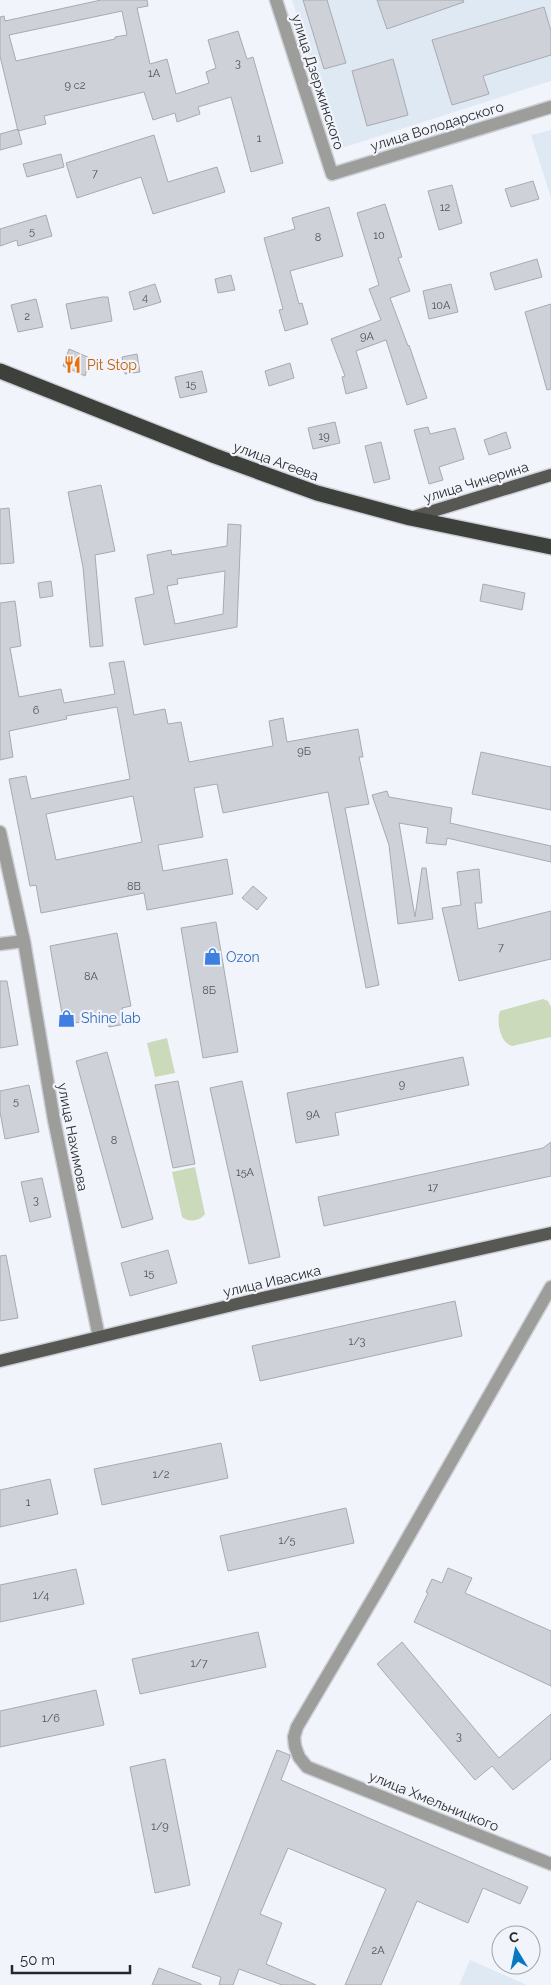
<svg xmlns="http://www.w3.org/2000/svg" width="551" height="1985" viewBox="0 0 551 1985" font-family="Raleway,sans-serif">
	<rect width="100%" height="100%" fill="#f1f5fb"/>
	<path fill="#dfe9f4" d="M292,0H551V81L339,149Z
		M551,130V198L531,135Z
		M470,1960L527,1985H459Z"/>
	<path fill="#cadabb" d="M543,999L548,1001L551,1007V1037L512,1046C500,1043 496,1021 500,1011Z
		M167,1038L175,1073L155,1077L147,1043Z
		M195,1167L205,1214C200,1221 189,1223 182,1217L172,1172Z"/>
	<path fill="#ced2d8" stroke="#a7abb0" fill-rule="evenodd" d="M101,0H147L148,6L137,8L150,64L167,59L176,94L209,83L206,72L216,68L208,40L238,31L247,59L253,57L283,163L251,172L231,97L198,107L200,114L177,122L175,113L153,120L144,92L44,116L46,124L18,131L0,56V17L4,16L5,21ZM122,11L127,35L115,37V39L16,61L9,35Z
		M303,0H327L346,63L324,69Z
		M377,0H463L464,2L387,29Z
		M544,7L551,31V55L483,76L489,94L452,105L432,40Z
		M393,59L408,115L367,126L352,71Z
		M18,129L22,144L0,150V134Z
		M154,135L168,182L217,167L225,192L153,214L141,177L77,198L66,163Z
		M61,154L64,167L27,177L23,164Z
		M533,181L539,199L511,207L505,189Z
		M452,185L462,223L439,230L428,191Z
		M385,204L402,257L398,258L410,291L390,298L408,346L409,345L427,398L407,405L386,340L356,351L367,388L346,394L342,377L345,376L331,339L381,320L369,289L379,285L357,213Z
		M329,207L343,256L290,271L299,304L302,303L308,324L285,331L279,310L283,309L264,238L295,229L292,218Z
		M46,215L52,236L18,246L17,240L0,246V229Z
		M537,259L542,277L495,290L490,273Z
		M231,275L235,290L218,293L215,279Z
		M155,284L161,302L134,310L129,292Z
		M451,284L458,312L429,319L423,291Z
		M102,297H108L112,321L71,329L66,304Z
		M36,299L43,327L18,332L11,305Z
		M551,304V389L547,390L525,312Z
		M69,349L90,358L85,376L63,366Z
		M137,354L140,372L125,374L122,357Z
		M290,363L294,378L269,386L265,371Z
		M202,371L207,392L180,398L175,377Z
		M335,422L340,443L313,449L308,428Z
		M428,427L430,434L455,428L464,459L439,467L443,480L429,484L414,430Z
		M506,432L511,448L489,455L484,440Z
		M381,442L390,479L374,483L365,446Z
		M101,485L115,551L95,555L103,646L90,647L83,567L68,492Z
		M9,508L14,563L0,564V509Z
		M228,524L241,525L237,627L144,645L135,598L154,594L147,555L171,550L172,555L227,546ZM225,571L223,614L175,624L167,586L178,584L177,579Z
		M51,581L53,596L40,598L38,583Z
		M483,584L525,593L522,610L480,601Z
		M15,601L21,646L10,648L19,697L61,689L64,703L115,694L109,663L124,661L134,715L165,709L168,724L181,722L189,762L273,746L269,721L283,718L287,742L358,729L363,757H359L369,804L345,808L379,985L366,988L328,792L223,813L217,784L194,788L203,837L158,845L163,871L227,859L233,894L147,910L144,893L41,913L36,885L30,886L9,779L26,776L31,799L130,779L117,707L66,716L67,719L9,731L13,757L0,760V603ZM133,796L142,842L56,860L46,814Z
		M481,752L551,767V810L472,794Z
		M387,791L389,797L452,808L450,823L551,846V862L447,838L446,845L426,843L428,828L399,823L415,917L422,868H426L433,919L398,924L389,845L372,795Z
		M479,869L482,903H475L478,929L551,911V959L459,981L442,908L461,905L457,872Z
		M253,886L267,898L257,910L242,898Z
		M216,922L238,1052L203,1058L181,928Z
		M117,933L131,1006L122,1008L125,1024L109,1027L107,1017L64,1025L50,946Z
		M0,981H7L18,1045L0,1048Z
		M107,1052L153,1219L122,1228L76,1061Z
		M463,1057L469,1085L335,1113L339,1135L296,1143L287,1093Z
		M178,1081L195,1164L173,1168L155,1085Z
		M242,1081L280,1257L249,1264L210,1088Z
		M29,1085L39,1132L5,1139L0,1112V1091Z
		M551,1142V1176L324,1226L318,1197L543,1148Z
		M42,1178L51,1217L30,1222L21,1182Z
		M168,1250L177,1283L130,1296L121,1263Z
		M6,1255L18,1318L0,1321V1256Z
		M455,1301L462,1336L260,1381L252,1346Z
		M221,1443L228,1478L102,1505L94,1469Z
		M50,1479L58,1514L0,1527V1490Z
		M346,1508L354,1543L228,1571L220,1536Z
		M448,1568L472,1578L465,1593L551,1631V1686L414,1622L428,1593L426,1592L432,1579L442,1583Z
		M76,1569L84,1604L0,1622V1585Z
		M258,1632L266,1667L140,1694L132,1659Z
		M402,1642L499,1758L551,1714V1759L513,1790L492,1766L475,1780L377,1664Z
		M96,1690L104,1725L0,1747V1711Z
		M277,1750L290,1755V1757L281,1780L528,1887L520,1904L483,1888L468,1923L417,1901L381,1985H345L386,1889L288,1848L260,1914L282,1923L266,1964L316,1985H282L239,1969L233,1985H219L221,1977L192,1967Z
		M165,1759L190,1885L155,1893L130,1767Z
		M159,1968L201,1984V1985H152Z"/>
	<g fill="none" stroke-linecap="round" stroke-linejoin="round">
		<defs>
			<path id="minor" d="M276,0L332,174L551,107
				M0,832L24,941L54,1120L99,1337
				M0,944L24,941
				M551,1287L379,1588L297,1727L294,1737L295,1746L299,1757L307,1767L551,1864"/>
			<path id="major" d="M410,518L551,475
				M0,1361L245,1302L551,1233"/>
			<path id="highway" d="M0,371L215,456L317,493L410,518L551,547"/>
		</defs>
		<use href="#minor" stroke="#cdd0d5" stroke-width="15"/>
		<use href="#major" stroke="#cdd0d5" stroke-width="15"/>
		<use href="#highway" stroke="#cdd0d5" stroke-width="18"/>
		<use href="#minor" stroke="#9d9e9b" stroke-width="12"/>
		<use href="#major" stroke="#575853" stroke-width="12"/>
		<use href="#highway" stroke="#3e403b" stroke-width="15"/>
	</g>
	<defs>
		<symbol id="restaurant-bare" viewBox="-9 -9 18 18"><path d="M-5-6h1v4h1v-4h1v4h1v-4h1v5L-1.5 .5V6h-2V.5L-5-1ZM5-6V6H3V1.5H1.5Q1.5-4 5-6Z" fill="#e8710a" stroke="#f1f5fb" stroke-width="2.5" paint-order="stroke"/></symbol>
		<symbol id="shop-bare" viewBox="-9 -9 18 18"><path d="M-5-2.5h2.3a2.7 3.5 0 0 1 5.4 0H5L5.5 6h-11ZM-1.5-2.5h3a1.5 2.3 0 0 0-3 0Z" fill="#3f7fe0" stroke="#f1f5fb" stroke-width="2.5" paint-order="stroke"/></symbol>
	</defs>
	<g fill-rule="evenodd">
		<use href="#restaurant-bare" x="60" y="352" width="25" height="25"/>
		<use href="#shop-bare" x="200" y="944" width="25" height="25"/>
		<use href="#shop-bare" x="54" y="1006" width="25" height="25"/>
	</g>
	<g text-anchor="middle" stroke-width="4.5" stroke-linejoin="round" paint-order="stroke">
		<g font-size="11" fill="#515256">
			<text x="238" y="67">3</text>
			<text x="154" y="77">1А</text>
			<text x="75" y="89">9 с2</text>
			<text x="259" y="142">1</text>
			<text x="95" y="177">7</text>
			<text x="445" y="211">12</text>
			<text x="32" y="235">5</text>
			<text x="379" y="239">10</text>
			<text x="318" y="241">8</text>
			<text x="145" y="301">4</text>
			<text x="441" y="309">10А</text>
			<text x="27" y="320">2</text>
			<text x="367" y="340">9А</text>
			<text x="191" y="388">15</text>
			<text x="324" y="440">19</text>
			<text x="36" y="714">6</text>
			<text x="304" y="755">9Б</text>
			<text x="134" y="890">8В</text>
			<text x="501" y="951">7</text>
			<text x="91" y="980">8А</text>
			<text x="209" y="994">8Б</text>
			<text x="402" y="1088">9</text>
			<text x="16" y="1105">5</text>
			<text x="313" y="1118">9А</text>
			<text x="114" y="1144">8</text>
			<text x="245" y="1176">15А</text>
			<text x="433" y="1191">17</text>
			<text x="36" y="1204">3</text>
			<text x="149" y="1277">15</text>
			<text x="357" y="1345">1/3</text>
			<text x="161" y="1478">1/2</text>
			<text x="28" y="1506">1</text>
			<text x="287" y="1544">1/5</text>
			<text x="41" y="1599">1/4</text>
			<text x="199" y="1667">1/7</text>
			<text x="51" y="1722">1/6</text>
			<text x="459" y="1740">3</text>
			<text x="160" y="1830">1/9</text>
			<text x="378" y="1954">2А</text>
		</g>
		<g font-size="14" fill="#27282a" stroke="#f1f5fb">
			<text transform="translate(318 82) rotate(72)" y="5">улица Дзержинского</text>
			<text transform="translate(437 126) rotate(-17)" y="5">улица Володарского</text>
			<text transform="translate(276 461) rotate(20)" y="5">улица Агеева</text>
			<text transform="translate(476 482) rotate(-17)" y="5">улица Чичерина</text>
			<text transform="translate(73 1137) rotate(79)" y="5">улица Нахимова</text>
			<text transform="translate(272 1281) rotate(-13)" y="5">улица Ивасика</text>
			<text transform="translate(434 1801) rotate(22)" y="5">улица Хмельницкого</text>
		</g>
		<g font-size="14" fill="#c56008" stroke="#f1f5fb" text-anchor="start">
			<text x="87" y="370">Pit Stop</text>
		</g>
		<g font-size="14" fill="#366cbe" stroke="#f1f5fb" text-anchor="start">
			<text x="226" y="962">Ozon</text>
			<text x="81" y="1023">Shine lab</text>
		</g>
	</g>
	<g transform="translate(516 1950) rotate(350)"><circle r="24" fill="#f1f5fb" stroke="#a0a3a7"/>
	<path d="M0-4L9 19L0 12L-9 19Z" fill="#0878c2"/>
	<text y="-8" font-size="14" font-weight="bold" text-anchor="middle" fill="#27282a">С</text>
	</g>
	<path d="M12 1965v8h118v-8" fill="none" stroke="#27282a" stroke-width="2.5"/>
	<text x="20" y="1965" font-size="15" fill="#27282a" stroke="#f1f5fb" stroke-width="4" paint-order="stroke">50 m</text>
</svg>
